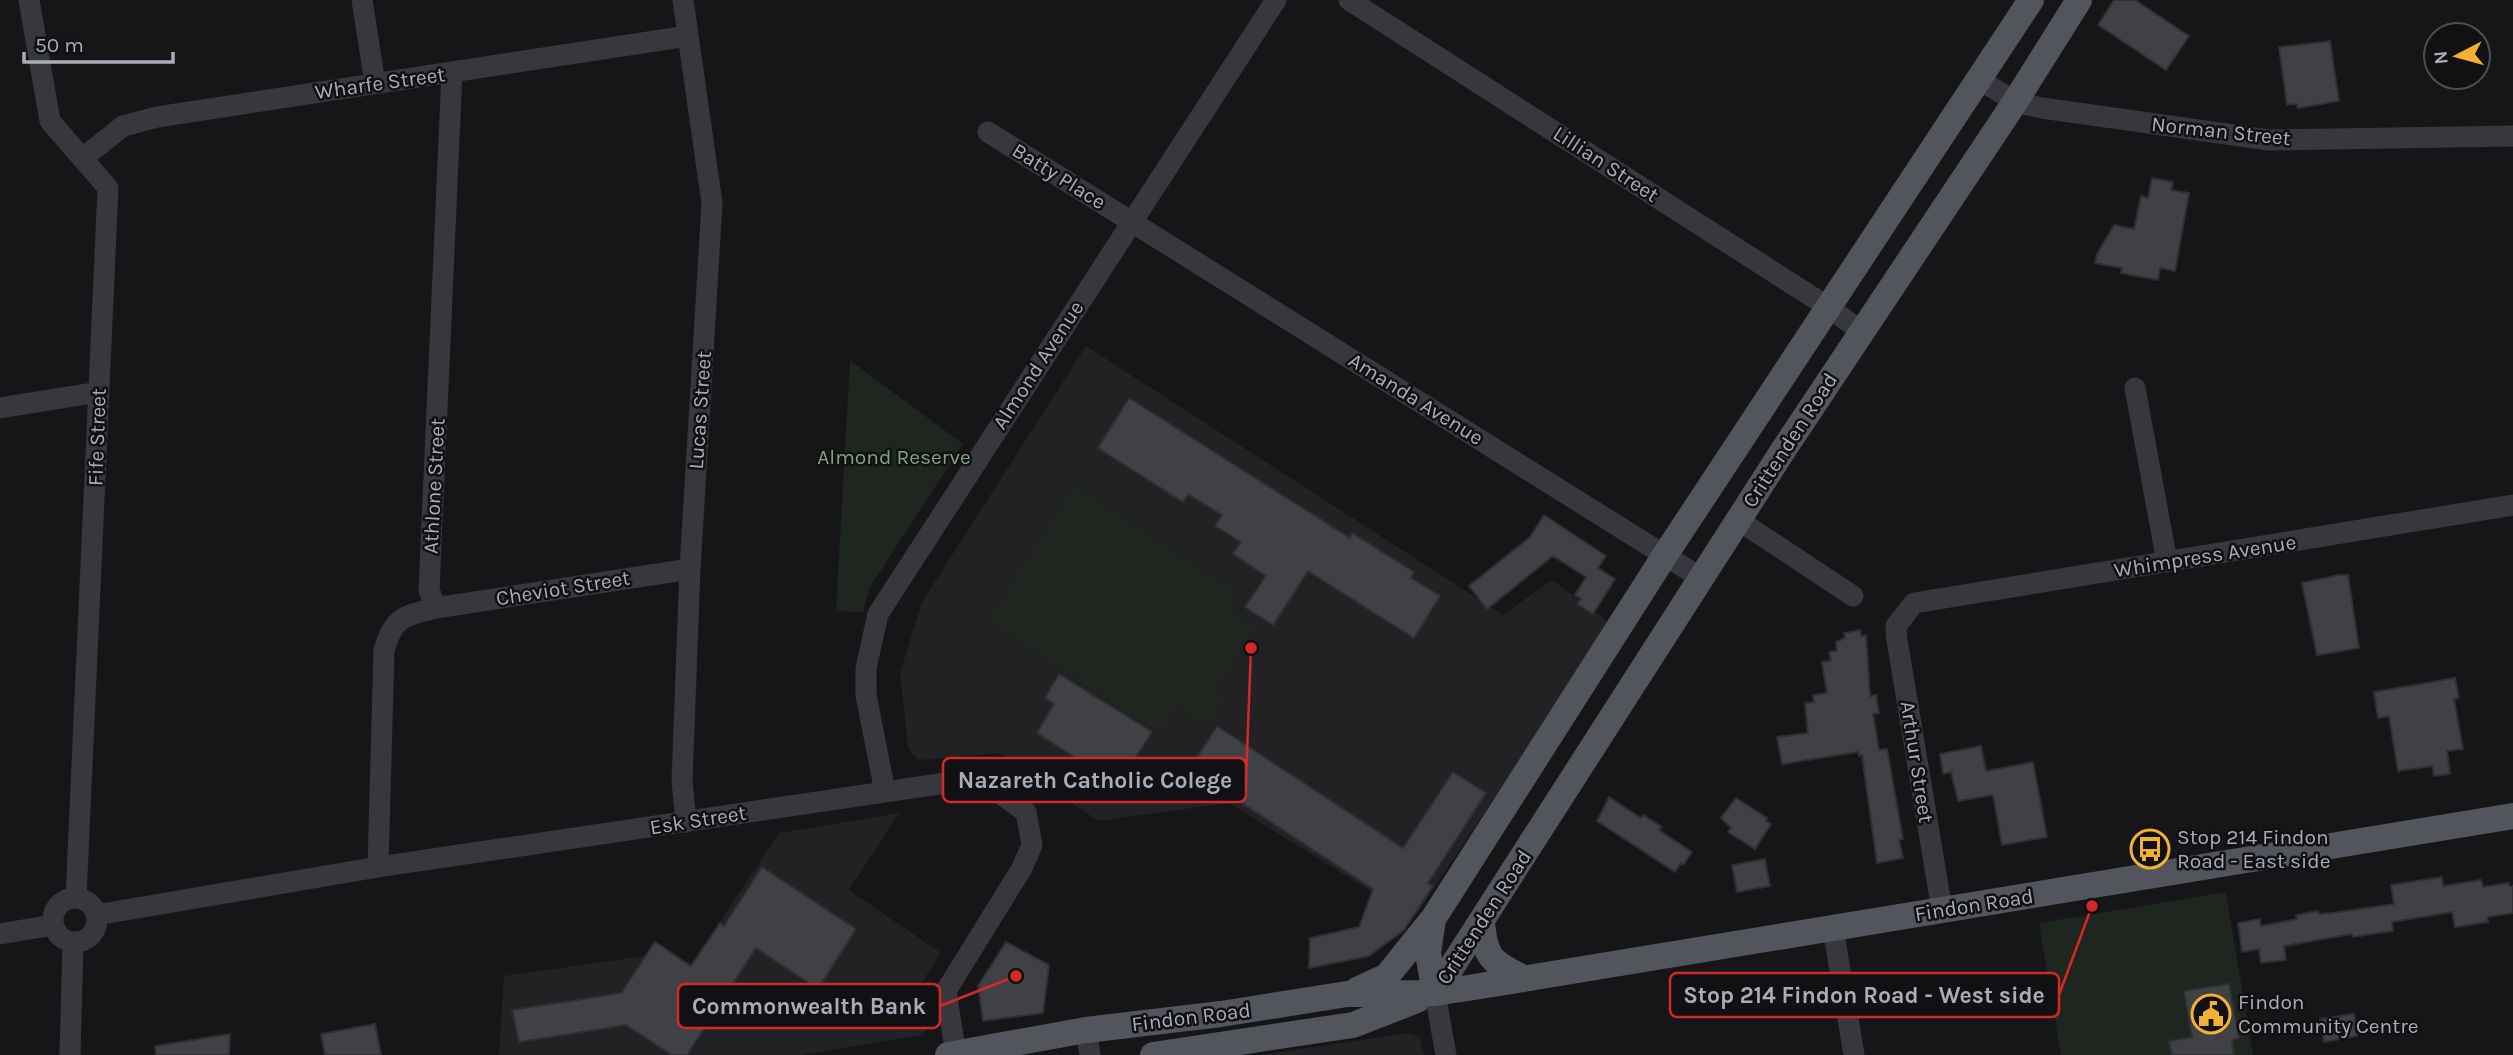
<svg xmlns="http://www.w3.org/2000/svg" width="2513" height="1055" viewBox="0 0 2513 1055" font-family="Karla,sans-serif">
	<rect width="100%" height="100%" fill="#161618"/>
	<path fill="#222225" d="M1086,346L1503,615L1552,580L1611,624L1414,918L1229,803L1098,821L1000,753L918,760L908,748L900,673L922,602Z
		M899,813L849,890L941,953L922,982L928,1028L922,1035L801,1055H499L504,976L645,956L655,942L691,965L779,833Z
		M1408,1033L1420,1037L1424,1055H1262Z"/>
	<path fill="#1e261f" d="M850,360L963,444L870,587L863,612L836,611Z
		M1076,485L1229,587L1233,613L1254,626L1218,685L1220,703L1206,727L1174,706L1162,726H1149L990,622Z
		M2226,892L2253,1055H2061L2039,923Z"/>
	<path fill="#404145" stroke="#303034" stroke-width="2" d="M2114,0H2135L2189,36L2166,70L2098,25Z
		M2330,41L2339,101L2298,108L2297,104L2287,105L2279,47Z
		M2152,178L2173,182L2171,190L2189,193L2175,271L2160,268L2158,280L2121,273L2122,268L2095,263L2097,254L2114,225L2134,229L2141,196L2148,198Z
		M1129,398L1350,538L1352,533L1414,572L1411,578L1440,596L1414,638L1308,571L1273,625L1245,607L1266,576L1233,554L1241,542L1215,526L1222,515L1188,494L1183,502L1098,448Z
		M1544,515L1606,556L1598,568L1615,579L1593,614L1577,604L1581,599L1575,595L1586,577L1553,556L1487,609L1469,586L1530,537Z
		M2339,575H2348L2359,648L2317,655L2302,583Z
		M1860,630L1861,636L1866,635L1870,696L1876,695L1879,713L1873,714L1879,750L1887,749L1903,839L1899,840L1903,858L1877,863L1862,755L1859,756L1858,752L1782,764L1777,737L1808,733L1805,703L1814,702L1813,695L1827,693L1822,662L1831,661L1829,652L1837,651L1836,642L1845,638L1844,633Z
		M1059,674L1152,732L1118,785L1037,733L1054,704L1045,698Z
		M2455,678L2459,698L2454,699L2463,749L2447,751L2450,774L2434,776L2432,766L2398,771L2389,716L2378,718L2374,692Z
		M1217,726L1403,848L1453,772L1486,793L1428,883L1433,886L1404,930L1369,956L1309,968L1310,938L1359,927L1373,889L1190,769Z
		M1981,746L1986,771L2033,762L2047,837L2002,845L1993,795L1958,801L1951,772L1943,774L1940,754Z
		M1609,797L1641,818L1643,815L1662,827L1659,830L1692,852L1683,865L1681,863L1675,872L1597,821Z
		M1736,798L1767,818L1766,821L1771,824L1755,849L1728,832L1731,828L1721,818Z
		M1765,859L1770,886L1737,892L1732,865Z
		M762,867L856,929L818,989L756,948L687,1055H672L626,1025L519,1042L512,1010L621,993L655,942L691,966L720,923L724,926Z
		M2442,877L2443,886L2481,880L2483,887L2509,883V886H2513V913L2487,917L2488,922L2455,927L2452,912L2392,922L2393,931L2353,937L2352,934L2284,946L2286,960L2261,963L2259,949L2242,952L2238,923L2260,919L2261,926L2297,919L2296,915L2318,911L2319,914L2332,913L2394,904L2391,885Z
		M1006,942L1049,965L1043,1013L983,1021L978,986Z
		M2229,984L2239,1038L2232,1040L2234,1055H2172L2169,1041L2192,1037L2184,991Z
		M2354,1014L2357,1036L2324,1042L2320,1019Z
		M375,1024L381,1055H325L321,1034Z
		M230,1034L229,1055H156L155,1046Z"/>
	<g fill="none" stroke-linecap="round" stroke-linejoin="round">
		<path stroke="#37383d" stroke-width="21" d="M29,0L50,121L108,188L76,898
			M362,0L375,83
			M683,0L712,203L690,569L682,781L686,822
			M1349,0L1828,307L1861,331
			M1979,79L2015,102L2042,108L2269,140L2513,136
			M988,132L1701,578
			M83,158L123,126L157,117L688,36
			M2135,388L2167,562
			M0,408L99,392
			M1738,520L1853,596
			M436,608L690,569
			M885,792L866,695V668L878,614L1276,0
			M378,867L384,650C394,616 404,616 436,608L429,590L452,72
			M53 920a22 22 0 1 1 44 0a22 22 0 1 1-44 0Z
			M1942,910L1897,640L1896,626L1914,603L2513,505
			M96,915L378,867L966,780L985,783L1026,812L1032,845L1022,868L946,991L956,1055
			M1833,928L1854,1055
			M0,934L53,925
			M1435,993L1446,1055
			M1086,1030L1090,1055
			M70,1055L73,943"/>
		<path stroke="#53555c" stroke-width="26" d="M1482,920C1484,956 1491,963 1524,978
			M1357,990L1387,976L1432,920
			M1435,993L1782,452L2015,102L2079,0
			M1435,993L1428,953L1433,919L1665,555L2031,0
			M948,1055L1086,1030L1221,1014L1347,994L1435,993L1468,988L2513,816
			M1153,1055L1353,1025L1417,1000"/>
	</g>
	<defs>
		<symbol id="bus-ring" viewBox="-11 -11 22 22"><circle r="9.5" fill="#111113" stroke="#f2b134" stroke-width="1.5"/><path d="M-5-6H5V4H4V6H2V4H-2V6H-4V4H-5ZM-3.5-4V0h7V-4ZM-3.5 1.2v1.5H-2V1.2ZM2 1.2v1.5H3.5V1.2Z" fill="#f2b134"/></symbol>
		<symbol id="civic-ring" viewBox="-11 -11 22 22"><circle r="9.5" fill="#111113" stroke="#f2b134" stroke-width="1.5"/><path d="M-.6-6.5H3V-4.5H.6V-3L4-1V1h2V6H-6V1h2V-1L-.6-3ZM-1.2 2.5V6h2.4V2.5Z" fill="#f2b134"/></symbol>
	</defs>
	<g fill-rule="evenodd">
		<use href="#bus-ring" x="2128" y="827" width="44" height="44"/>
		<use href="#civic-ring" x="2189" y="992" width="44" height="44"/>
	</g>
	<g text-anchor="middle" stroke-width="5" stroke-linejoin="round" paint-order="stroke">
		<g font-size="21" fill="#a8adb8" stroke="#111113">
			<text transform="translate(380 83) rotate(-8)" y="7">Wharfe Street</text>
			<text transform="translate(2221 131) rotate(6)" y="7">Norman Street</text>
			<text transform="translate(1606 164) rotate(33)" y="7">Lillian Street</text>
			<text transform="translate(1059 176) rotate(32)" y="7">Batty Place</text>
			<text transform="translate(1038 365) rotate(-57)" y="7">Almond Avenue</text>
			<text transform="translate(1416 399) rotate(32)" y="7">Amanda Avenue</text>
			<text transform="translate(700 410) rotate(-86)" y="7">Lucas Street</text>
			<text transform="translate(97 437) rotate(-88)" y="7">Fife Street</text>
			<text transform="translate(1790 440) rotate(-57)" y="7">Crittenden Road</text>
			<text transform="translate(434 486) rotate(-87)" y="7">Athlone Street</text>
			<text transform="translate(2205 556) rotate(-9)" y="7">Whimpress Avenue</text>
			<text transform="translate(563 588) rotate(-9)" y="7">Cheviot Street</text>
			<text transform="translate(1917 762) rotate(81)" y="7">Arthur Street</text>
			<text transform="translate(698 820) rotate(-9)" y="7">Esk Street</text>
			<text transform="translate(1974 905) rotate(-9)" y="7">Findon Road</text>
			<text transform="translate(1484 917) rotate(-57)" y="7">Crittenden Road</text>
			<text transform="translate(1191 1017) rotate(-7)" y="7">Findon Road</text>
		</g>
		<g font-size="21" fill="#7fa381" stroke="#111113">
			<text x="894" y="464">Almond Reserve</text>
		</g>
		<g font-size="21" fill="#a8adb8" stroke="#111113" text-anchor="start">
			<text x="2177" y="844">Stop 214 Findon<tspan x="2177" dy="24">Road - East side</tspan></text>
			<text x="2238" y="1009">Findon<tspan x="2238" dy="24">Community Centre</tspan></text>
		</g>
	</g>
	<path fill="none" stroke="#d62828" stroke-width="2.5" d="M1251 648L1246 780M2092 906L2059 995M1016 976L940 1006"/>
	<g fill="#d62828" stroke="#111113" stroke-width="2.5">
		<circle cx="1251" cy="648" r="7"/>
		<circle cx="2092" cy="906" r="7"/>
		<circle cx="1016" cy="976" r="7"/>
	</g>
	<g fill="#111113" stroke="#d62828" stroke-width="2.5">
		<rect x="943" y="758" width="303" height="44" rx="7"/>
		<rect x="1670" y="973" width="389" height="44" rx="7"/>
		<rect x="678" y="984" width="262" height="44" rx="7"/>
	</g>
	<g font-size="23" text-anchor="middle" font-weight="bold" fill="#a8adb8">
		<text x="1095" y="788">Nazareth Catholic Colege</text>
		<text x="1864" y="1003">Stop 214 Findon Road - West side</text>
		<text x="809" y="1014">Commonwealth Bank</text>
	</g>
	<g transform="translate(2457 56) rotate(264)"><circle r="33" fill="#111113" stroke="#4d4f55" stroke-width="2"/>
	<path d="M0-5L12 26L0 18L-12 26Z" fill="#f2b134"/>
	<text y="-10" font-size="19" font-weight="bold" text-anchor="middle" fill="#a8adb8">N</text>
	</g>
	<path d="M24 52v10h149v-10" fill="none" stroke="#a8adb8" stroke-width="3.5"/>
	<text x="35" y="52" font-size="21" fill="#a8adb8" stroke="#111113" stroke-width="5" paint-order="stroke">50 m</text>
</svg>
